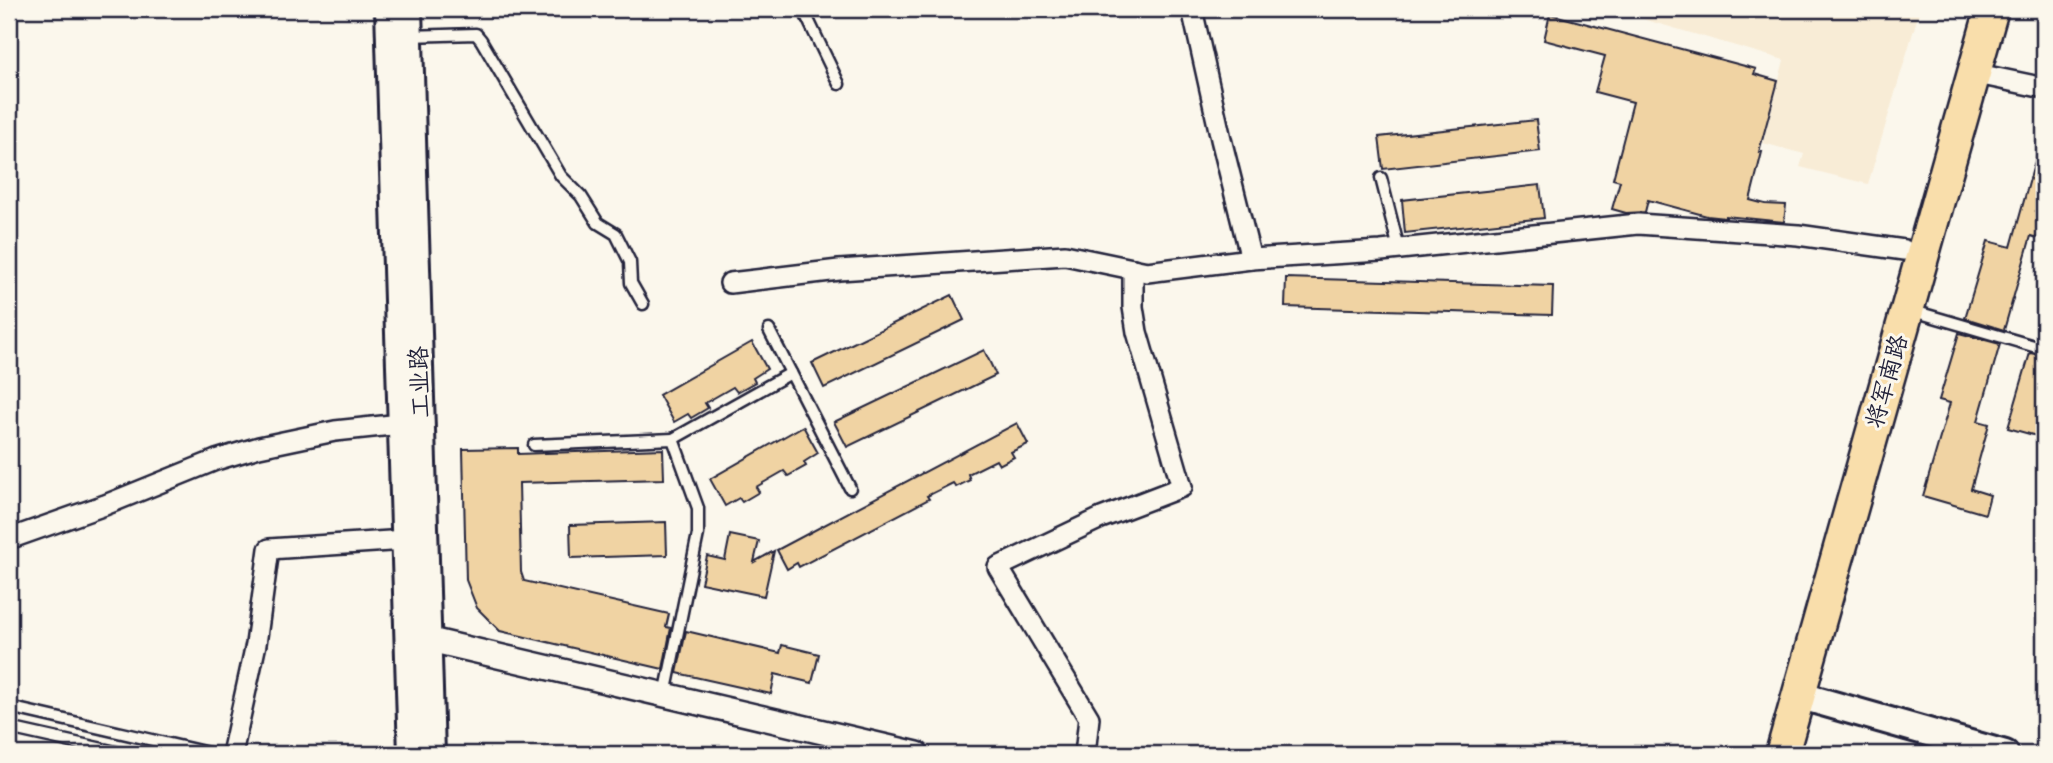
<svg xmlns="http://www.w3.org/2000/svg" width="2053" height="763" font-family="Itim,'LXGW WenKai TC',sans-serif">
<rect width="100%" height="100%" fill="#fbf7ec"/>
<filter id="ink" filterUnits="userSpaceOnUse"><feTurbulence type="fractalNoise" baseFrequency=".0143" numOctaves="2"/><feDisplacementMap in="SourceGraphic" scale="14" xChannelSelector="R" yChannelSelector="G"/><feConvolveMatrix kernelMatrix="1 2 1 2 8 2 1 2 1" color-interpolation-filters="sRGB"/></filter>
<g filter="url(#ink)">
<polygon fill="#f8ecd6" points="1608,9 1920,9 1868,184 1800,167 1804,154 1763,143 1784,60"/>
<g fill="#f0d3a3" stroke="#22223b" stroke-width="2">
<polygon points="1550,14 1756,69 1754,74 1778,81 1759,152 1762,152 1750,200 1765,204 1786,205 1784,222 1726,216 1726,218 1707,216 1648,200 1645,212 1626,213 1612,209 1620,181 1613,179 1633,102 1595,92 1605,56 1544,40"/>
<polygon points="1536,120 1540,151 1383,169 1379,137"/>
<polygon points="2040,143 2044,143 2044,240 2031,236 2004,330 1965,318 1988,241 2011,247"/>
<polygon points="1540,185 1544,218 1405,233 1402,200"/>
<polygon points="1286,278 1553,286 1552,315 1285,307"/>
<polygon points="952,295 964,320 824,388 812,363"/>
<polygon points="1959,333 2000,344 1978,421 1989,424 1971,489 1990,495 1985,514 1923,496 1950,403 1939,400"/>
<polygon points="752,342 767,369 753,378 755,382 737,392 733,387 705,403 708,408 691,418 688,414 674,422 659,395"/>
<polygon points="984,350 996,375 847,447 834,422"/>
<polygon points="2030,353 2044,356 2044,438 2008,428"/>
<polygon points="1017,423 1028,444 1011,452 1014,457 999,465 996,460 968,474 970,480 956,487 953,483 927,496 929,499 799,567 797,563 787,569 777,550"/>
<polygon points="803,426 818,453 804,462 806,466 788,476 784,471 756,487 759,492 742,502 739,498 725,506 710,479"/>
<polygon points="518,448 518,454 663,449 664,479 519,483 521,572 524,581 669,614 666,627 671,628 663,669 500,631 477,608 466,580 463,449"/>
<polygon points="666,522 667,555 571,558 570,525"/>
<polygon points="730,535 759,541 754,562 774,551 764,596 701,583 707,556 725,560"/>
<polygon points="686,631 780,653 782,645 819,654 812,683 775,674 771,694 677,673"/>
</g>
<g fill="none" stroke-linecap="round" stroke-linejoin="round">
<g stroke="#22223b" stroke-width="15">
<g id="service">
<polyline points="803,9 839,84"/>
<polyline points="409,36 476,34 481,40 561,176 581,196 598,223 616,234 630,262 631,283 643,304"/>
<polyline points="1381,178 1399,249"/>
<polyline points="1910,310 2044,349"/>
<polyline points="769,330 850,488"/>
<polyline points="673,439 791,373"/>
<polyline points="534,445 673,439 698,508 698,534 665,695"/>
<polyline points="9,707 213,754"/>
<polyline points="9,728 125,754"/>
</g>
</g>
<g stroke="#22223b" stroke-width="24">
<g id="minor">
<polyline points="1192,9 1221,139 1251,259"/>
<polyline points="1973,73 2044,88"/>
<polyline points="730,283 839,270 1065,255 1147,272 1251,259 1381,251 1638,224 1798,235 1904,250"/>
<polyline points="9,539 105,505 216,460 259,447 335,431 401,424"/>
<polyline points="232,754 256,644 269,549 405,540"/>
<polyline points="1085,754 1089,718 998,567 1101,518 1182,487 1137,332 1133,307 1133,269"/>
</g>
</g>
<g stroke="#22223b" stroke-width="28">
<polyline id="tertiary" points="413,636 917,754"/>
</g>
<g stroke="#22223b" stroke-width="32">
<g id="secondary">
<polyline points="389,9 412,754"/>
<polyline points="408,9 431,754"/>
<polyline points="1798,695 2005,754"/>
</g>
</g>
<g stroke="#22223b" stroke-width="37">
<polyline id="trunk" points="1782,754 1992,9"/>
</g>
<use href="#service" stroke="#fbf7ec" stroke-width="10"/>
<use href="#minor" stroke="#fbf7ec" stroke-width="19"/>
<use href="#tertiary" stroke="#fbf7ec" stroke-width="23"/>
<use href="#secondary" stroke="#fbf7ec" stroke-width="26"/>
<use href="#trunk" stroke="#f9deab" stroke-width="32"/>
</g>
</g>
<g text-anchor="middle" dominant-baseline="central" stroke-width="6" stroke-linejoin="round" paint-order="stroke">
<g font-size="24" fill="#22223b" stroke="#fbf7ec">
<text transform="translate(1886 381) rotate(-74)">将军南路</text>
<text transform="translate(419 382) rotate(-92)">工业路</text>
</g>
</g>
<rect width="2053" height="763" fill="none" stroke="#fbf7ec" stroke-width="35"/>
<rect x="18" y="18" width="2018" height="728" fill="none" stroke="#22223b" stroke-width="2.5" filter="url(#ink)"/>
</svg>
